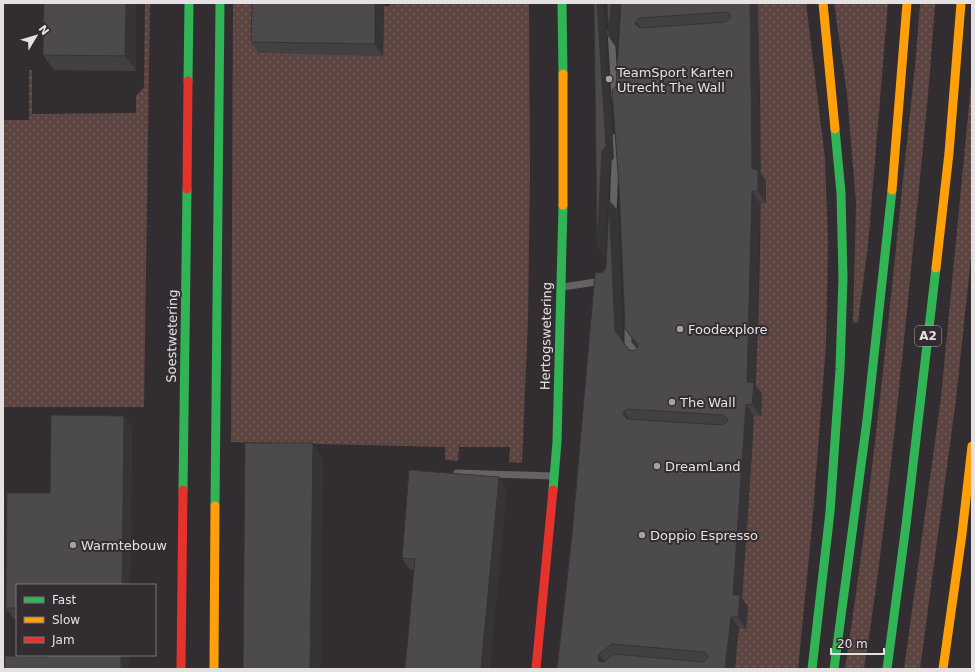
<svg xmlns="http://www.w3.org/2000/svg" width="975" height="672" font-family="'DejaVu Sans',sans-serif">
<defs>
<pattern id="grass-dots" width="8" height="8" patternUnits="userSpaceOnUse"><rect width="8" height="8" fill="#5c4440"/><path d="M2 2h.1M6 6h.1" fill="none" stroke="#735f5b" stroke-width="1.8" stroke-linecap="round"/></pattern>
</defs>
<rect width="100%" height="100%" fill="#322d30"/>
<g fill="url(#grass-dots)">
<polygon points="145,3 150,3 144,407 3,407 3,120 29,120 29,70 32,70 32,114 136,113 136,96 144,87"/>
<polygon points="233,3 260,3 383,56 384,6 390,6 390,3 529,3 530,174 528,320 522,463 509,462 510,447 459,447 458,461 445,460 445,447 231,442"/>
<path d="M757,3h49l19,155 3,83 -2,104 -14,181 -14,143h-63c21,-221 32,-444 22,-666z"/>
<polygon points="834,3 888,3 868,245 858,322 853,323 856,204 847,94"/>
<path d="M920,3h15c-6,96 -17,192 -26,288 -13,126 -25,253 -45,378h-19c31,-203 49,-409 71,-613z"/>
<polygon points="972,74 972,248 956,399 920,669 904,669 941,397"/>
</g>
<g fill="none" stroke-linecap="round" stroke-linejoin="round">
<g stroke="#646263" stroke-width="7">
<polyline points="611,31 615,97"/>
<polyline points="613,214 616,137"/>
<polyline points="563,287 602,281"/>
<polyline points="628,325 628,343 640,358"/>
<polyline points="457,473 553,476"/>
</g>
<g stroke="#30b455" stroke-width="9">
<polyline points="562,3 563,74"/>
<polyline points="188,81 189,3"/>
<polyline points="183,490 187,189"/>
<polyline points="553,490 557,442 563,205"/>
<polyline points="215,506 220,3"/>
<polyline points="812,669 830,512 840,369 843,278 841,193 835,129"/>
<polyline points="834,669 867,420 892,190"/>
<polyline points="887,669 906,525 936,268"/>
</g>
<g stroke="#ff9f0a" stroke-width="9">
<polyline points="823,3 835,129"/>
<polyline points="892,190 907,3"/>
<polyline points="563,205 563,74"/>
<polyline points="936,268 949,153 961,3"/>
<polyline points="214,669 215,506"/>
<polyline points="943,669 962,534 972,446"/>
</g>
<g stroke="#e5322d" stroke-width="9">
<polyline points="187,189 188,81"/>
<polyline points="181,669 183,490"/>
<polyline points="536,669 553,490"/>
</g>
</g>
<g fill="#424042">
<polygon points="136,3 136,71 54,70 43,55"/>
<polygon points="252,3 384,3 383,56 259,53 251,42"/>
<polygon points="621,3 758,3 760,172 766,181 766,203 760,203 755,385 762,394 761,416 754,416 742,598 748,607 746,629 739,628 734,669 557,669 603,272 606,268 609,200 618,211 623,342 629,350 634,351 638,348 637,346 625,329 616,86"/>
<polygon points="132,427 130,585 17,585 17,619 14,619 6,608 50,493"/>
<polygon points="507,489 414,570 410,570 402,558"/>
</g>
<g fill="#363436">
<polygon points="126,3 136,3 136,71 125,56"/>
<polygon points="375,3 384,3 383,56 375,44"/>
<polygon points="597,3 604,3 614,158 610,163 605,258 597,246"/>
<polygon points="611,3 620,3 617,49 609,37"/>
<polygon points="750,3 758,3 760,172 766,181 766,203 758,191 752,169"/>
<polygon points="3,12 4,14 4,55 3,53"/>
<polygon points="636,21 644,32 635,24"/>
<polygon points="752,191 760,203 755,385 762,394 761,416 752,405 747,382"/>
<polygon points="609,200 618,211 623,343 615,331"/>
<polygon points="746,404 754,416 742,598 748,607 746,629 738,617 733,595"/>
<polygon points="624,411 632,423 631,426 623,414"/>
<polygon points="124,416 132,427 130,585 122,585"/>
<polygon points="313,443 323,459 321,669 310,669"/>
<polygon points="499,477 507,489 490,669 481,669"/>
<polygon points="731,617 739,628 734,669 725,669"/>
<polygon points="599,654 608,665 599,661 598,658"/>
<rect x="121" y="655" width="8" height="14"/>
</g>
<g fill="#4d4a4d" stroke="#363436" fill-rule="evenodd">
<polygon points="44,3 126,3 125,56 43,55"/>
<polygon points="252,3 375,3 375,44 251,42"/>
<polygon points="594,3 597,3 606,146 602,151 597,246"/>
<polygon points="607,3 611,3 609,37"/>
<path d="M621,3h129l2,166 6,1v21h-6l-5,191 7,1 -2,22 -6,-1 -13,191h7l-2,22h-7l-6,52h-168l15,-134 23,-262 8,-1 3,-4 3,-68 6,131 14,19 5,1 4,-3 -1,-5 -12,-14 -6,-142 -7,-97 4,-4zM726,12l4,2 1,3 -5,5 -86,6 -5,-4 1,-3 3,-3zM628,409l95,6 4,3 1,3 -6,4 -95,-6 -4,-5 1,-3zM612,644l92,8 3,3 1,3 -5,4 -89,-8 -10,8 -5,-1 -1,-3 1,-4z"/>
<polygon points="51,415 124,416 122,585 17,585 17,608 6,608 7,493 50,493"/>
<polygon points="245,443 313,443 310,669 243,669"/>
<polygon points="409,470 499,477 481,669 405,669 415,559 402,558"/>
<polygon points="47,655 121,655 121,669 5,669 5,656 47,657"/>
</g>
<g fill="#a6a2a4" stroke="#332c30" stroke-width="1.5">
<circle cx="609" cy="79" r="4"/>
<circle cx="680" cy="329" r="4"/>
<circle cx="672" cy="402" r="4"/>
<circle cx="657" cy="466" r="4"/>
<circle cx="642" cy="535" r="4"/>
<circle cx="73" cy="545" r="4"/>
</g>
<g text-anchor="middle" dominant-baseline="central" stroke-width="4" stroke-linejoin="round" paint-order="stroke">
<rect fill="#332c30" stroke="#b0abad" stroke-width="1" x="915" y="326" width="26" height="20" rx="3"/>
<g font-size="12" font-weight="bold" fill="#e5e1e3">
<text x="928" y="336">A2</text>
</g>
<g font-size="13" fill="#e5e1e3" stroke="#332c30" text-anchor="start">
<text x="617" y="72">TeamSport Karten<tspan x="617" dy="15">Utrecht The Wall</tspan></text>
<text x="688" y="329">Foodexplore</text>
<text x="680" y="402">The Wall</text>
<text x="665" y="466">DreamLand</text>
<text x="650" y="535">Doppio Espresso</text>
<text x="81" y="545">Warmtebouw</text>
</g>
<g font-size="13" fill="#e5e1e3" stroke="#332c30">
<text transform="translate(172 336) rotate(-89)">Soestwetering</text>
<text transform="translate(546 336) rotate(-89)">Hertogswetering</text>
</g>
</g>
<rect width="975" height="672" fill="none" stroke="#e5e1e3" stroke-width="8"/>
<rect x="16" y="584" width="140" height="72" fill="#332c30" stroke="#7a7478"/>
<rect x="24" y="597" width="20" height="6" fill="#30b455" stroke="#7a7478"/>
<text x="52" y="604" font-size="12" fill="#e5e1e3">Fast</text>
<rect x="24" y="617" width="20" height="6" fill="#ff9f0a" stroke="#7a7478"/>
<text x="52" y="624" font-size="12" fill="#e5e1e3">Slow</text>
<rect x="24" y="637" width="20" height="6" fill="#e5322d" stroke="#7a7478"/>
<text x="52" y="644" font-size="12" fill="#e5e1e3">Jam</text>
<g transform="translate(36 36) rotate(52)" stroke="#332c30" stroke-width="3" paint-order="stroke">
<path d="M0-3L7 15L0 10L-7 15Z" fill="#e5e1e3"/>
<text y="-6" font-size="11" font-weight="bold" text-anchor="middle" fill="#e5e1e3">N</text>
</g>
<path d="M831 648v6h53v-6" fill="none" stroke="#e5e1e3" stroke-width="2"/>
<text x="837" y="648" font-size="12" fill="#e5e1e3" stroke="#332c30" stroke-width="3" paint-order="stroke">20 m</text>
</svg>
